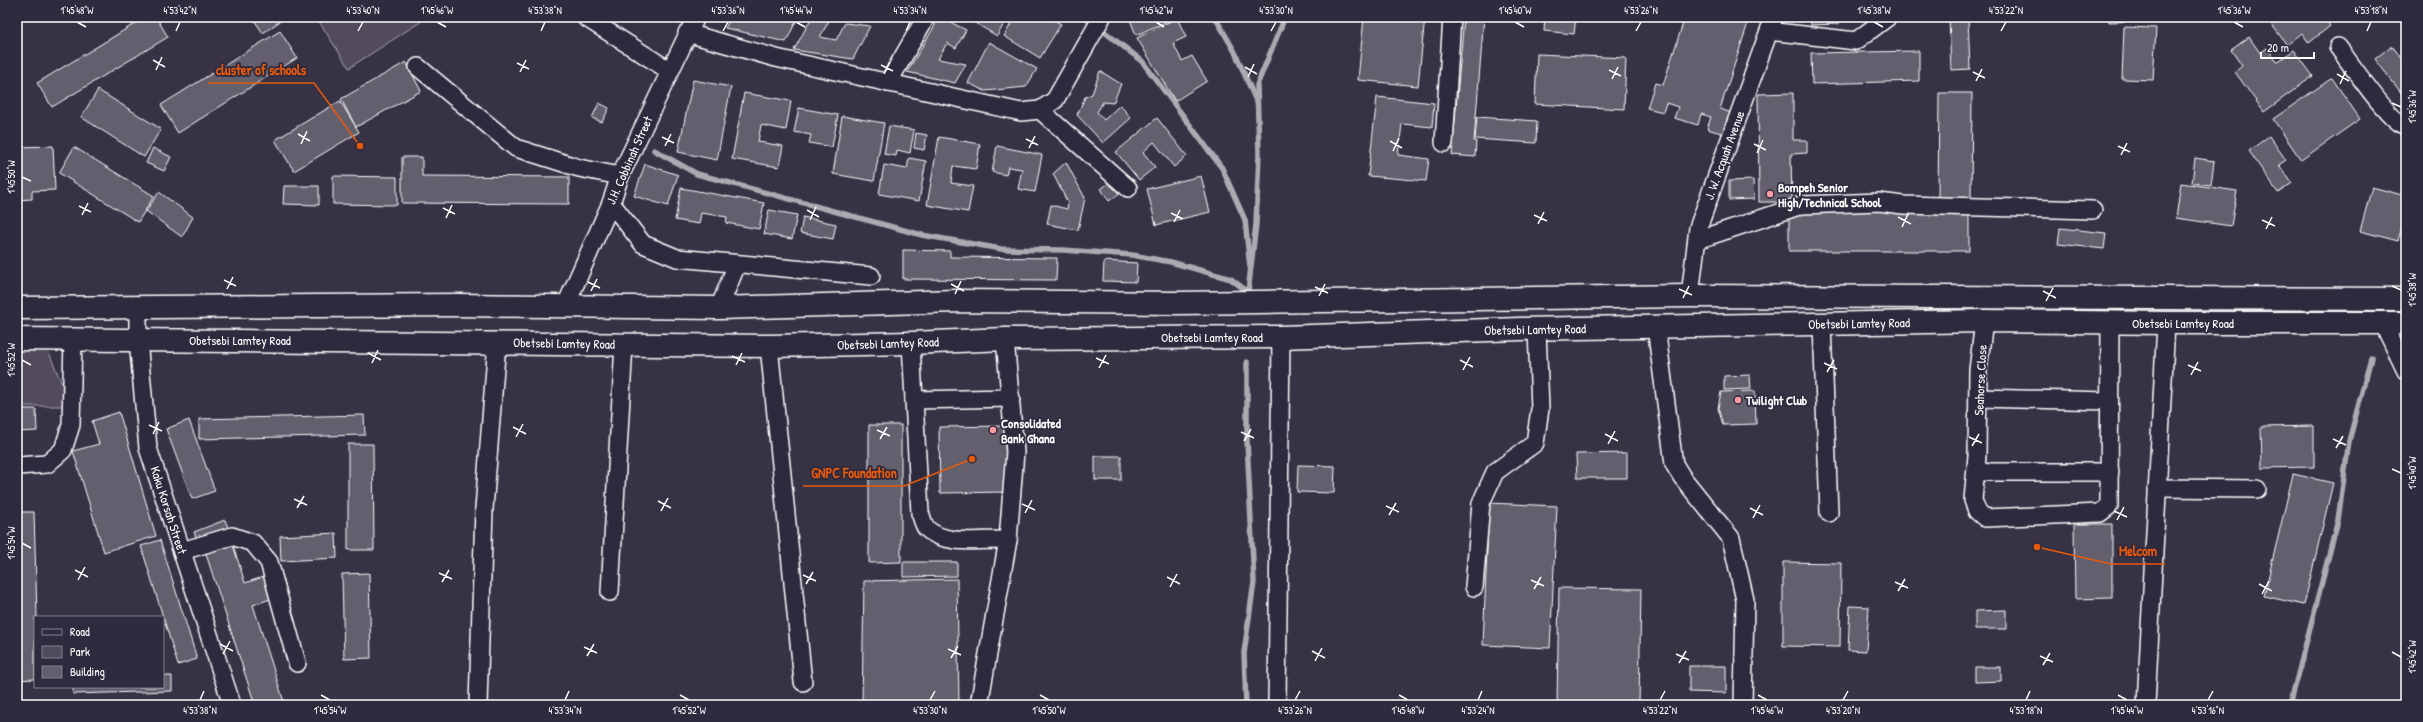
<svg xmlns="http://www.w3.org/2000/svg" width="2423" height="722" font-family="'Patrick Hand',sans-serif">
<rect width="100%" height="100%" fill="#373345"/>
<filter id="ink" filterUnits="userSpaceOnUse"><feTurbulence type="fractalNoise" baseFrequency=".025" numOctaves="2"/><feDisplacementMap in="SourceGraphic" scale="8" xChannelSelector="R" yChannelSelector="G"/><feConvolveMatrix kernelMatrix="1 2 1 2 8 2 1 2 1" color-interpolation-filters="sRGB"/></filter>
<g filter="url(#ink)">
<g fill="#514c5c" stroke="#a8a6ae">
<polygon points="316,17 428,17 349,68"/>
<polygon points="17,346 46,346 67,396 66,406 17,406"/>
</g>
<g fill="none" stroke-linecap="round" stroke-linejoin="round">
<g stroke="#adabb2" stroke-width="5.5">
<polyline points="1085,17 1090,21"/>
<polyline points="1215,17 1235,52 1256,101"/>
<polyline points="1106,33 1142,61 1222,168 1245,220 1250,267"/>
<polyline points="654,150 697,174 922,235 1001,249 1063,250 1132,255 1171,262 1231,279 1248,292"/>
<polyline points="1248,292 1256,224 1259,154 1257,85 1285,17"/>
<polyline points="1246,705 1244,653 1254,582 1247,441 1247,362"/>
<polyline points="2290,705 2338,520 2349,441 2371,358"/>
</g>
</g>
<g fill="#635f6d" stroke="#fff">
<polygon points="146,17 156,17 168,37 52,107 37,83"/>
<polygon points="252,17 286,17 263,33"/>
<polygon points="731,17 798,17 786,42 725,28"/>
<polygon points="812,17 831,17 820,37 836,40 845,23 870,26 853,59 794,50"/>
<polygon points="940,17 966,30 956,48 947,43 938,59 966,64 955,83 907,72"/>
<polygon points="965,17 1008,17 997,36"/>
<polygon points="1015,17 1049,17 1061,24 1040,58 1004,36"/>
<polygon points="1129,17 1177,17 1136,35"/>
<polygon points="1364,17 1425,17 1418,86 1358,80"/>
<polygon points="1464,17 1484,17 1474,141 1476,141 1475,157 1452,155"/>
<polygon points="1545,17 1576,17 1574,34 1544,31"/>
<polygon points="1685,17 1750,17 1720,109 1732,113 1725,134 1707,129 1711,117 1701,114 1698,125 1674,118 1678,107 1666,103 1663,112 1647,108 1655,83 1663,85"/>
<polygon points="1810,17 1839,17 1839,24 1811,25"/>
<polygon points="1949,17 1968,17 1970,69 1951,70"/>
<polygon points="2108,17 2138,17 2138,21 2109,22"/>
<polygon points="2266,17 2324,17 2330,26 2309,43 2302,33 2287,45"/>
<polygon points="2403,17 2406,17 2406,30 2399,20"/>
<polygon points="1177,18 1186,37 1173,43 1182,61 1192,56 1207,81 1175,101 1137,38"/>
<polygon points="2124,27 2156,28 2153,80 2122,79"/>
<polygon points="280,31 297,58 178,133 161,105"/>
<polygon points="2249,37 2260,53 2267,48 2277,62 2294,50 2313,76 2264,112 2235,72 2242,66 2231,50"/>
<polygon points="989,42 1037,69 1026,87 985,91 968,83"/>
<polygon points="2391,46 2406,65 2406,99 2375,59"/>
<polygon points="1919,51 1919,81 1812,84 1811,53"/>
<polygon points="1537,54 1626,58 1624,109 1535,104"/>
<polygon points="406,62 421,91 356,127 341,99"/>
<polygon points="1100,71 1121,84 1113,103 1103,102 1097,112 1104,120 1120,105 1131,118 1103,143 1077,115 1085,97 1092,94"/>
<polygon points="2332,78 2360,119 2301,160 2273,119"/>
<polygon points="693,80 731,87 717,160 678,152"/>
<polygon points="98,90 161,129 144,157 81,117"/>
<polygon points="744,93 791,101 786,130 761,125 758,142 783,146 779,167 732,159"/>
<polygon points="1793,93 1793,140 1807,140 1807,153 1791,154 1792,202 1759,202 1758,94"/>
<polygon points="1939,93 1972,93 1971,201 1938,201"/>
<polygon points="1377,97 1434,103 1432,127 1402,124 1398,155 1429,159 1426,181 1368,176"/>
<polygon points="340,101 359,132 294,171 275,140"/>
<polygon points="599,103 609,108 602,122 592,118"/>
<polygon points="799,108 838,115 832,147 809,143 811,135 794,132"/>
<polygon points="842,116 884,123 874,181 833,174"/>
<polygon points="1477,117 1537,121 1536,143 1475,139"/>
<polygon points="1157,118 1187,156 1174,167 1154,142 1143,152 1155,167 1139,180 1116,152"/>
<polygon points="889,126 914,130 910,153 897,150 896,156 884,154"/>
<polygon points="916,133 927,135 924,150 914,148"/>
<polygon points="2269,136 2286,160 2279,165 2292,183 2278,193 2249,151"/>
<polygon points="939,137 980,144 976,169 953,166 951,183 973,186 968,212 927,205"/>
<polygon points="53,146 55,190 32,191 32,199 17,200 17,147"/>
<polygon points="997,146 1042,155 1035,192 1018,189 1022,169 1008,167 1006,175 992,172"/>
<polygon points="74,147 154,196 138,222 59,173"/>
<polygon points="153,148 171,157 164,171 146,163"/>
<polygon points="402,157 422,157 422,176 569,177 569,204 402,203"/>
<polygon points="909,158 926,161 919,201 879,194 884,165 907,169"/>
<polygon points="2195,158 2214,161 2211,185 2192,183"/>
<polygon points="1066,162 1085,198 1078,230 1047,224 1051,205 1067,209 1068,203 1053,174"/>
<polygon points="645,164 678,175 668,206 634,196"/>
<polygon points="333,176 397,177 397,205 333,204"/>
<polygon points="1201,176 1210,212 1156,225 1147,189"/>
<polygon points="1753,180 1754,199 1729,200 1729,181"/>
<polygon points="1110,182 1119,194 1109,201 1101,189"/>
<polygon points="2181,183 2237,191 2231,226 2176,218"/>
<polygon points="284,186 319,186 319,205 283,204"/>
<polygon points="2372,187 2406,196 2406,211 2398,241 2360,231"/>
<polygon points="681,188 764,203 759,229 726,223 727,217 701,213 699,224 675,220"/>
<polygon points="159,192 193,217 182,237 146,211"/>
<polygon points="769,210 797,215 792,239 764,234"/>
<rect x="1789" y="211" width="180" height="40"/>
<polygon points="803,217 836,224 833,239 800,233"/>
<polygon points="2060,228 2106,233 2104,249 2058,244"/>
<polygon points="903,250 950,251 950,257 1057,258 1056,280 903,279"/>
<polygon points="1104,261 1137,263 1136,282 1103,281"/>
<polygon points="1750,375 1751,389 1724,390 1724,376"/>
<polygon points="1755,391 1756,424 1723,425 1718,408 1721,392"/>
<polygon points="17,409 36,409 37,431 17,432"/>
<polygon points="119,412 156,536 104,552 73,451 99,444 92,421"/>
<polygon points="364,415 365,435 199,439 199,419"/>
<polygon points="189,420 215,491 192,499 166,429"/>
<polygon points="869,425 901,425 901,562 869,563"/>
<polygon points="1005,426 1006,492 940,493 939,427"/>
<polygon points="2314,426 2314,467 2262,468 2261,427"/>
<polygon points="348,444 373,444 374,550 348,550"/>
<polygon points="1627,453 1627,478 1577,478 1576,454"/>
<rect x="1095" y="456" width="26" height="24"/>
<polygon points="1298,465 1335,466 1334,493 1297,492"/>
<polygon points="2293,474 2333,483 2304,605 2264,596"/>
<polygon points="1489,503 1557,506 1550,648 1483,645"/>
<polygon points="17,512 34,512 37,617 35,617 35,679 17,680"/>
<polygon points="225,520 230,533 199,545 194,532"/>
<polygon points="2074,524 2112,524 2112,598 2075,599"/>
<polygon points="336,533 337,558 281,561 280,536"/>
<polygon points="231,539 245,583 269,575 276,597 253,605 285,705 255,705 204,548"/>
<polygon points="160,540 197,659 178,665 141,546"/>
<polygon points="903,562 957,562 957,576 903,577"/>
<polygon points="1783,562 1841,563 1840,647 1783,646"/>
<polygon points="369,573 371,658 344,659 342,574"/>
<polygon points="957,579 959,705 862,705 864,581"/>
<polygon points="1559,588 1641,589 1639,705 1557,705"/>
<polygon points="1850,606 1869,607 1866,651 1848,650"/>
<polygon points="2006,610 2006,629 1975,629 1975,611"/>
<polygon points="1689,666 1726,666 1726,693 1689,692"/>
<polygon points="1975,667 2001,667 2001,681 1975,682"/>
<polygon points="163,676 172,676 172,691 73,694 73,687 163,687"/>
<rect x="991" y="703" width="33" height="2"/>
</g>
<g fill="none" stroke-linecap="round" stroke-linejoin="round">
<g stroke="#fff" stroke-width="20">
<g id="minor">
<polyline points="585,17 670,71"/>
<polyline points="1769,31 1856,41 1888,17"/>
<polyline points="687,33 776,58 1021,112 1040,110 1055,100 1102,17"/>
<path d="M2338,47c11,14 53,77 68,79"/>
<polyline points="418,67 516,148 579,168 620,176"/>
<polyline points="888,83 926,17"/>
<polyline points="1040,110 1128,188"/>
<polyline points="1444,143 1452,17"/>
<polyline points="611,203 643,244 677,258 871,276"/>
<polyline points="1697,240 1802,205 1879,202 1903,205 2093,210"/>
<polyline points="1690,296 1698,228 1774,17"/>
<polyline points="566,305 611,203 620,176 696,17"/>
<polyline points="138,308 138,340 148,448 232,705"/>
<polyline points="719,308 737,264"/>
<polyline points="1984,321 1978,370 1977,456 1973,500 1977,511 1985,518 2100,513 2109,506 2110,323"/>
<polyline points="2383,323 2406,371"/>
<polyline points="1822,324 1829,513"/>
<polyline points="1656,327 1674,464 1682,477 1731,538 1745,600 1743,705"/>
<path d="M911,343l9,170c2,4 3,11 6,15 19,19 58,11 82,12"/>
<polyline points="769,346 803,682"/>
<polyline points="1978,398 2109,401"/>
<polyline points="914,400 1011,398"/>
<polyline points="17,466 47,464 63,450 71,425 73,338"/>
<polyline points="1977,472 2110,472"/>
<polyline points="2157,488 2257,489"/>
<polyline points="182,551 232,536 253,543 269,562 297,663"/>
<polyline points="1474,587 1481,503 1495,472 1535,443 1540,409 1537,329"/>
<polyline points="610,592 624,344"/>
<polyline points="478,705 484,509 497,342"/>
<polyline points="979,705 1008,540 1015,452 1005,339"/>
<polyline points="1277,705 1281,337"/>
<polyline points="2146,705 2166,323"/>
</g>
</g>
<g stroke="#fff" stroke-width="25">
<g id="major">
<polyline points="17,308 457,305 719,308 957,301 1178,303 1690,296 2406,299"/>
<polyline points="17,339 769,346 911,343 1005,339 1281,337 1520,329 1984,321 2166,323 2406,323"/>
</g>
</g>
<use href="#minor" stroke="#2f2a3d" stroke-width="17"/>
<use href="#major" stroke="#2f2a3d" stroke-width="22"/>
</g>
</g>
<path fill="none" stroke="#fff" stroke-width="1.5" d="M77,22l9,5M437,22l9,5M796,22l9,5M1156,22l8,5M1515,22l9,5M1874,22l9,5M2234,22l9,5M176,31l4,-9M358,31l5,-9M541,31l4,-9M723,31l5,-9M906,31l4,-9M1271,31l5,-9M1636,31l5,-9M2001,31l5,-9M2367,31l4,-9M153,60l12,7M517,63l12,6M881,65l12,6M1245,67l12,7M156,70l6,-13M1609,70l12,6M520,72l6,-12M1973,72l12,6M884,74l6,-12M2337,74l12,7M1248,77l6,-13M1612,79l6,-12M1976,81l6,-12M2340,84l6,-13M2392,103l9,4M298,134l12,7M662,137l12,6M1026,139l12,6M1390,141l12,7M301,144l6,-13M1754,144l12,6M665,146l6,-12M2118,146l12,6M1029,148l6,-12M1393,151l6,-13M1757,153l6,-13M2121,155l6,-12M22,177l9,4M79,206l12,6M443,208l12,6M807,210l12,7M1171,213l12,6M82,215l6,-12M1534,215l13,6M1898,217l13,7M446,218l6,-13M810,220l6,-13M2262,220l13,6M1174,222l6,-12M1538,224l6,-12M1902,227l6,-13M2266,229l6,-12M224,280l12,6M588,282l12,6M951,284l13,7M2392,286l9,4M1315,287l13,6M227,289l6,-12M1679,289l13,6M591,291l6,-12M2043,291l13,7M955,294l6,-13M1319,296l6,-12M1683,298l6,-12M2046,301l7,-13M368,353l13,7M732,356l13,6M1096,358l13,6M22,360l9,5M1460,360l13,7M372,363l6,-13M1824,363l13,6M736,365l6,-12M2188,365l13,6M1099,368l7,-13M1463,370l7,-13M1827,372l7,-12M2191,375l7,-13M149,425l13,6M513,427l13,7M877,430l13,6M1241,432l13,6M153,434l6,-12M1605,434l13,7M516,437l7,-13M1969,437l13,6M880,439l7,-12M2333,439l13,6M1244,441l7,-12M1608,444l7,-13M1972,446l7,-12M2336,448l7,-12M2392,469l9,4M294,499l13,6M658,501l13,7M1022,504l13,6M1386,506l13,6M297,508l7,-12M1750,508l13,7M661,511l7,-13M2114,511l13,6M1025,513l7,-13M1389,515l7,-12M1753,518l7,-13M2117,520l7,-13M22,543l9,5M75,570l13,7M439,573l13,6M803,575l13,6M1167,577l13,7M78,580l7,-13M1531,580l13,6M442,582l7,-12M1895,582l13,6M806,584l7,-12M2259,584l13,7M1170,587l7,-13M1534,589l7,-12M1898,591l7,-12M2262,594l7,-13M220,644l13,7M584,647l13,6M948,649l13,6M1312,651l13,7M2392,652l9,5M223,654l7,-13M1676,654l13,6M587,656l7,-12M2040,656l13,6M951,658l7,-12M1315,661l7,-13M1679,663l7,-12M2043,665l7,-12M321,695l9,5M680,695l9,5M1040,695l9,5M1399,695l9,5M1758,695l9,5M2118,695l9,5M200,700l4,-9M565,700l4,-9M930,700l5,-9M1295,700l5,-9M1478,700l4,-9M1660,700l5,-9M1843,700l5,-9M2026,700l4,-9M2208,700l5,-9"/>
<g fill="#ff9aa2" stroke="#2f2a3d" stroke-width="1.5">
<circle cx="1770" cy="194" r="4"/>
<circle cx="1738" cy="400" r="4"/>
<circle cx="993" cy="430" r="4"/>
</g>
<g text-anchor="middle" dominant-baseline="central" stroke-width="3.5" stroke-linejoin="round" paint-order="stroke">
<g font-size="13" fill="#fff" stroke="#2f2a3d">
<text transform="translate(1724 155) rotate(-70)">J. W. Acquah Avenue</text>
<text transform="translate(629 160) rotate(-66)">J.H. Cobbinah Street</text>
<text transform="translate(1859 323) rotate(-1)">Obetsebi Lamtey Road</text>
<text x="2183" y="323">Obetsebi Lamtey Road</text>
<text transform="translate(1535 329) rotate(-1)">Obetsebi Lamtey Road</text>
<text x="1212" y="337">Obetsebi Lamtey Road</text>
<text x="240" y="340">Obetsebi Lamtey Road</text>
<text transform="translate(564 343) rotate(1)">Obetsebi Lamtey Road</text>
<text transform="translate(888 343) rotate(-2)">Obetsebi Lamtey Road</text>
<text transform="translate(1980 380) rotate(-87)">Seahorse Close</text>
<text transform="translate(169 510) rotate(72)">Kaku Korsah Street</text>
</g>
<g font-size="13" font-weight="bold" fill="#fff" stroke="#2f2a3d" text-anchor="start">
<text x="1778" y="187">Bompeh Senior<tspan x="1778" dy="15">High/Technical School</tspan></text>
<text x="1746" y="400">Twilight Club</text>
<text x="1001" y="423">Consolidated<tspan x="1001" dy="15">Bank Ghana</tspan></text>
</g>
</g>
<path fill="none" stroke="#e8590c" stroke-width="1.5" d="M360 146L314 83H208M972 459L904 486H803M2037 547L2111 564H2165"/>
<g fill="#e8590c" stroke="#2f2a3d" stroke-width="1.5">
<circle cx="360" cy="146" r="4"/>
<circle cx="972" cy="459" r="4"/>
<circle cx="2037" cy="547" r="4"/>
</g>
<g font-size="14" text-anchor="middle" font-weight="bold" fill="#e8590c" stroke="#2f2a3d" stroke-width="3.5" stroke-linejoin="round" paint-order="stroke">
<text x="261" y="75">cluster of schools</text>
<text x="854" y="478">GNPC Foundation</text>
<text x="2138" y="556">Melcom</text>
</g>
<rect width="2423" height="722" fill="none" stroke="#2f2a3d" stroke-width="44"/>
<rect x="34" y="616" width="130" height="72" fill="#2f2a3d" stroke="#827f8b"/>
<rect x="42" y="629" width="20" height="6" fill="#2f2a3d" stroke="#827f8b"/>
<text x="70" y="636" font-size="12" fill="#ffffff">Road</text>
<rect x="42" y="646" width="20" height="12" fill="#514c5c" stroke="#827f8b"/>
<text x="70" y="656" font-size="12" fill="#ffffff">Park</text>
<rect x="42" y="666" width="20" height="12" fill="#635f6d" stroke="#827f8b"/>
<text x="70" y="676" font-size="12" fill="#ffffff">Building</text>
<path d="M2261 52v6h53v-6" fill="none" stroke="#ffffff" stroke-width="2"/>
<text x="2267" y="52" font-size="12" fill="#ffffff" stroke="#2f2a3d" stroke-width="3" paint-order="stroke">20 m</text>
<rect x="22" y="22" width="2379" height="678" fill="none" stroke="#fff" stroke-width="1.5"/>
<g font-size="10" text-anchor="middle" fill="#fff">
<text x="77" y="14">1°45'48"W</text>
<text x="180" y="14">4°53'42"N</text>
<text x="363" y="14">4°53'40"N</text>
<text x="437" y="14">1°45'46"W</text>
<text x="545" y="14">4°53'38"N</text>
<text x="728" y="14">4°53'36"N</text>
<text x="796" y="14">1°45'44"W</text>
<text x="910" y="14">4°53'34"N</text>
<text x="1156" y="14">1°45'42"W</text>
<text x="1276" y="14">4°53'30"N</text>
<text x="1515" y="14">1°45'40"W</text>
<text x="1641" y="14">4°53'26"N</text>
<text x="1874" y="14">1°45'38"W</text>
<text x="2006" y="14">4°53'22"N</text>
<text x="2234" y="14">1°45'36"W</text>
<text x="2371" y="14">4°53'18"N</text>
<text transform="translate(2412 107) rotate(-90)" y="4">1°45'36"W</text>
<text transform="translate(11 177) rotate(-90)" y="4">1°45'50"W</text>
<text transform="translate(2412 290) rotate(-90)" y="4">1°45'38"W</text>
<text transform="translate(11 360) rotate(-90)" y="4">1°45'52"W</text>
<text transform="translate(2412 473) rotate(-90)" y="4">1°45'40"W</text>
<text transform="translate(11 543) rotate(-90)" y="4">1°45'54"W</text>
<text transform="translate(2412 657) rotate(-90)" y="4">1°45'42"W</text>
<text x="200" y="714">4°53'38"N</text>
<text x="330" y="714">1°45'54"W</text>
<text x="565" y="714">4°53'34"N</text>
<text x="689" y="714">1°45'52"W</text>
<text x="930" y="714">4°53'30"N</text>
<text x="1049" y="714">1°45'50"W</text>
<text x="1295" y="714">4°53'26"N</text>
<text x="1408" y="714">1°45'48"W</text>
<text x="1478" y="714">4°53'24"N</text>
<text x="1660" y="714">4°53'22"N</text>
<text x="1767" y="714">1°45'46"W</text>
<text x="1843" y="714">4°53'20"N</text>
<text x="2026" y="714">4°53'18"N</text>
<text x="2127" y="714">1°45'44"W</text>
<text x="2208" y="714">4°53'16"N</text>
</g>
</svg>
